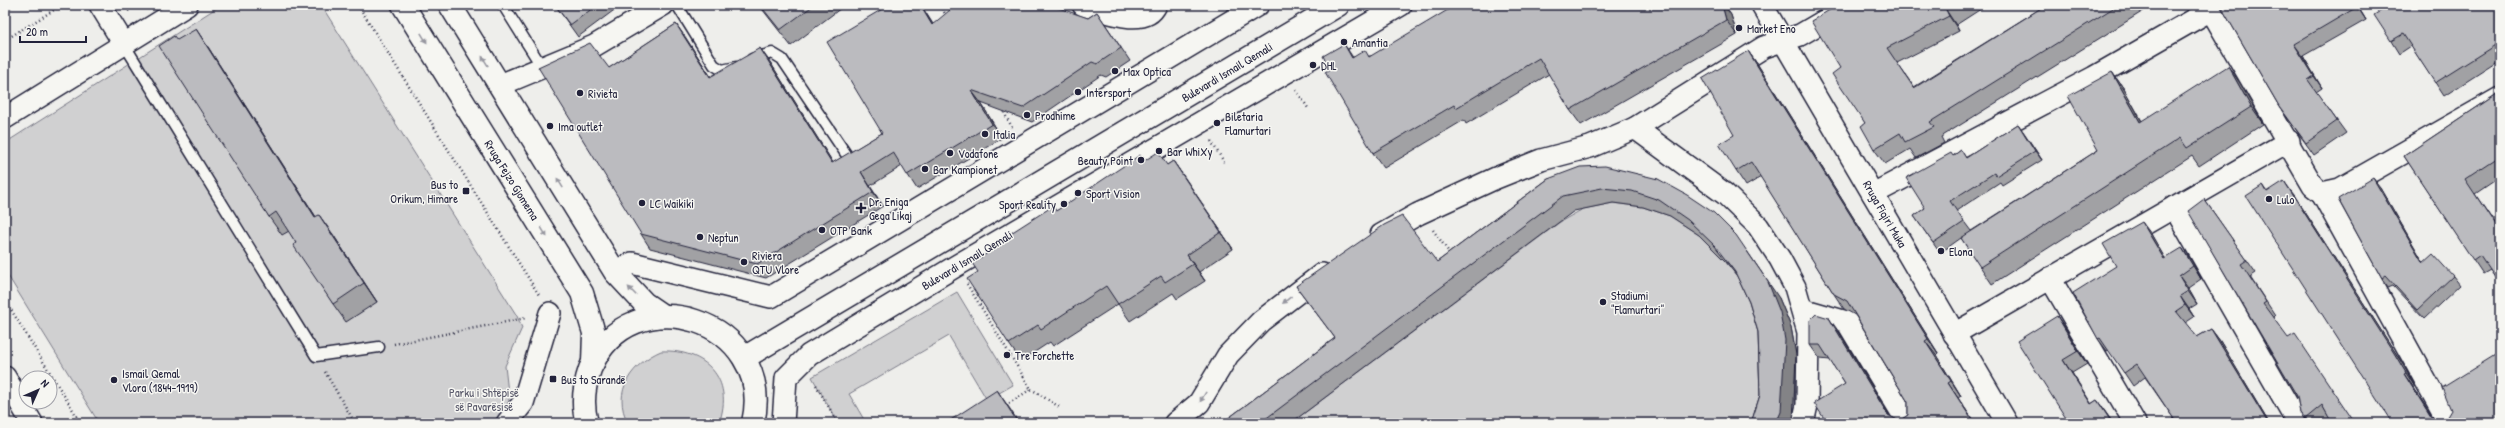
<svg xmlns="http://www.w3.org/2000/svg" width="2505" height="428" font-family="'Patrick Hand',sans-serif">
<rect width="100%" height="100%" fill="#eeeeeb"/>
<filter id="ink" filterUnits="userSpaceOnUse"><feTurbulence type="fractalNoise" baseFrequency=".025" numOctaves="2"/><feDisplacementMap in="SourceGraphic" scale="8" xChannelSelector="R" yChannelSelector="G"/><feConvolveMatrix kernelMatrix="1 2 1 2 8 2 1 2 1" color-interpolation-filters="sRGB"/></filter>
<g filter="url(#ink)">
<g fill="#d0d0d1" stroke="#797986">
<polygon points="221,5 321,5 517,316 522,328 505,366 511,419 514,423 99,423 5,271 5,143"/>
<polygon points="1613,203 1643,207 1670,216 1699,235 1726,262 1746,288 1760,317 1767,423 1291,423 1560,222 1583,209"/>
<polygon points="957,292 1013,385 987,400 949,336 849,394 866,423 838,423 812,377"/>
<path d="M661,351c44,-2 74,28 58,72h-91c-17,-32 5,-60 33,-72z"/>
</g>
<g fill="none" stroke-linecap="round" stroke-linejoin="round">
<g stroke="#22223b" stroke-width="13">
<g id="lane">
<polyline points="503,5 542,67"/>
<polyline points="677,5 714,65 722,70 736,67"/>
<polyline points="124,44 316,356 379,347"/>
<polyline points="752,59 772,53 782,59 848,157"/>
</g>
</g>
<g stroke="#22223b" stroke-width="24">
<g id="street">
<polyline points="100,5 124,44"/>
<path d="M1083,5c19,5 62,24 73,0"/>
<polyline points="1762,5 2007,423"/>
<polyline points="2208,5 2313,186 2322,193 2340,189 2500,98"/>
<polyline points="500,85 594,46 663,5"/>
<polyline points="5,118 187,5"/>
<polyline points="1635,128 1764,47 1800,35 1851,5"/>
<polyline points="2322,193 2449,423"/>
<polyline points="1873,194 2094,77 2211,10"/>
<polyline points="2174,207 2298,423"/>
<polyline points="1381,235 1418,214 1496,178 1541,160 1590,147 1635,128 1725,194 1758,226 1780,259 1795,287 1808,332 1807,405 1803,423"/>
<polyline points="615,272 632,263 771,297 1258,5"/>
<polyline points="2050,278 2135,423"/>
<polyline points="1802,309 1847,322 1908,423"/>
<polyline points="1954,334 2289,141"/>
<polyline points="5,377 32,423"/>
<polyline points="507,423 523,403 550,313"/>
<polyline points="783,423 786,378 809,355 956,266 1401,5"/>
<polyline points="1175,423 1199,403 1228,355 1261,321 1322,274"/>
</g>
</g>
<g stroke="#22223b" stroke-width="25">
<polyline id="secondary" points="744,358 1338,5"/>
</g>
<g stroke="#22223b" stroke-width="25">
<g id="primary">
<polyline points="403,5 582,293 594,333 593,363"/>
<polyline points="450,5 615,272 644,303 663,316"/>
<path d="M587,423c-5,-17 -3,-37 3,-54 40,-97 187,-49 163,54"/>
</g>
</g>
<g stroke="#22223b" stroke-width="2.5" stroke-dasharray="1 3" stroke-linecap="butt">
<polyline points="358,5 539,295"/>
<polyline points="940,5 947,17"/>
<polyline points="128,11 138,5"/>
<polyline points="5,40 62,5"/>
<polyline points="1296,90 1308,108"/>
<polyline points="1002,109 1012,127"/>
<polyline points="1211,141 1224,162"/>
<polyline points="1433,230 1451,255"/>
<polyline points="967,284 1031,389 1005,406"/>
<polyline points="5,300 81,423"/>
<polyline points="394,344 526,318"/>
<polyline points="325,372 355,423"/>
<polyline points="816,385 838,423"/>
<polyline points="1031,389 1061,408"/>
</g>
<use href="#lane" stroke="#f6f6f2" stroke-width="10"/>
<use href="#street" stroke="#f6f6f2" stroke-width="21"/>
<use href="#secondary" stroke="#f6f6f2" stroke-width="22"/>
<use href="#primary" stroke="#f6f6f2" stroke-width="22"/>
</g>
<g fill="#a1a1a4" stroke="#22223b">
<polygon points="5,5 15,5 5,11"/>
<polygon points="555,5 621,5 578,37"/>
<polygon points="759,5 845,5 791,46"/>
<polygon points="921,5 933,24 1088,18 1097,12 1130,61 1106,77 1101,75 1032,122 981,103 1002,138 917,189 902,166 870,186 883,206 766,278 650,248 641,234 609,68 676,24 711,77 770,62 833,163 882,133"/>
<polygon points="1704,5 1724,5 1731,15 1737,35 1581,125 1570,110 1549,74 1466,124 1464,120 1384,168 1373,153 1353,57 1370,56"/>
<polygon points="1870,5 1987,5 1956,25 1959,31 1897,63 1914,87 2046,5 2153,5 1941,137 1944,143 1916,158 1910,149 1885,164 1874,149 1865,123 1840,68 1868,6"/>
<polygon points="2220,5 2357,5 2366,20 2303,56 2322,88 2316,92 2346,133 2314,155 2279,106"/>
<polygon points="2390,5 2500,5 2500,60 2444,96 2411,46 2399,54 2391,41"/>
<polygon points="178,40 208,47 316,217 332,233 377,302 346,322 333,304 296,243 289,231 282,235 269,217"/>
<polygon points="1748,51 1758,65 1938,353 1936,355 1961,396 1958,398 1975,423 1827,423 1845,384 1830,360 1820,359 1810,345 1839,332 1890,416 1899,421 1908,415 1908,402 1855,315 1844,309 1834,294 1761,177 1746,186 1736,171 1734,135"/>
<polygon points="2112,72 2124,89 2142,121 2240,83 2263,124 2199,166 2192,156 1992,284 1961,238 1940,253 1914,216 1925,208 1953,156 1961,150 1966,158 2018,124 2042,160 2002,185 2000,182 1956,211 1971,231 2098,150"/>
<polygon points="2500,92 2500,177 2475,194 2500,231 2500,285 2490,270 2483,274 2404,156"/>
<polygon points="1144,161 1167,165 1173,161 1233,249 1199,272 1205,281 1177,299 1173,293 1130,321 1118,304 1053,346 1050,342 1021,361 1009,344 978,272 1056,211"/>
<polygon points="1548,179 1658,179 1779,298 1791,327 1796,355 1793,423 1749,423 1752,420 1760,395 1758,332 1749,302 1737,276 1726,262 1699,235 1670,216 1643,207 1613,203 1574,211 1291,423 1222,423 1335,338 1296,286 1437,262"/>
<polygon points="2263,185 2268,192 2294,195 2404,366 2415,387 2414,388 2434,420 2445,420 2500,352 2500,423 2392,423"/>
<polygon points="2380,187 2423,262 2453,276 2460,285 2424,319 2393,286 2388,288 2382,279"/>
<polygon points="2204,199 2256,273 2250,277 2275,315 2273,317 2330,419 2325,423 2307,423 2300,413 2297,396"/>
<polygon points="2151,234 2165,259 2191,260 2201,279 2188,288 2197,304 2189,309 2194,317 2185,323 2197,337 2211,329 2220,341 2269,423 2174,423 2176,422 2145,377 2133,386 2109,350 2107,351 2098,339 2116,266"/>
<polygon points="2057,316 2066,329 2087,364 2072,373 2091,404 2097,400 2113,423 2069,423"/>
</g>
<g fill="#838386" stroke="#22223b">
<polygon points="920,5 921,5 941,39 932,25"/>
<polygon points="1722,5 1724,5 1731,15 1737,35 1726,20"/>
<polygon points="2356,5 2357,5 2366,20"/>
<polygon points="1946,10 1956,25 1959,31 1949,16"/>
<polygon points="676,24 686,38 720,91 710,77"/>
<polygon points="196,29 208,47 328,236 315,217"/>
<polygon points="1344,44 1354,59 1352,58"/>
<polygon points="2294,44 2303,56 2322,88 2314,76"/>
<polygon points="760,48 770,62 842,177 832,163"/>
<polygon points="1748,51 1758,65 1938,353 1928,339"/>
<polygon points="2228,66 2240,83 2263,124 2251,107"/>
<polygon points="2112,72 2124,89 2152,140 2140,122"/>
<polygon points="971,90 981,103 1002,138 992,124"/>
<polygon points="2018,124 2025,134 2042,160 2035,151"/>
<polygon points="1173,161 1185,178 1233,249 1221,232"/>
<polygon points="861,172 870,186 883,206 873,192"/>
<polygon points="2373,178 2380,187 2429,272 2423,263"/>
<polygon points="2284,181 2294,195 2404,366 2415,387 2406,373"/>
<polygon points="319,215 332,233 377,302 364,283"/>
<polygon points="2142,222 2151,234 2173,272 2164,259"/>
<polygon points="2182,248 2191,260 2201,279 2193,266"/>
<polygon points="1747,251 1779,298 1791,327 1796,355 1793,423 1776,423"/>
<polygon points="1187,255 1199,272 1205,281 1193,264"/>
<polygon points="2179,276 2188,288 2197,304 2188,291"/>
<polygon points="2180,296 2189,309 2194,317 2185,305"/>
<polygon points="2057,316 2066,329 2087,364 2078,351"/>
<polygon points="1829,318 1839,332 1894,423 1888,415"/>
<polygon points="2211,329 2220,341 2269,423 2268,423"/>
<polygon points="1925,341 1936,355 1961,396 1951,381"/>
<polygon points="2063,360 2072,373 2100,417 2091,404"/>
<polygon points="2404,374 2414,388 2436,423 2435,423"/>
<polygon points="1948,383 1958,398 1975,423 1974,423"/>
<polygon points="997,390 1010,409 1019,423 1018,423"/>
<polygon points="2097,400 2106,413 2113,423 2112,423"/>
</g>
<g fill="#bbbbbf" stroke="#22223b">
<polygon points="555,5 597,5 570,25"/>
<polygon points="760,5 814,5 780,30"/>
<polygon points="889,5 920,5 932,25 956,5 1050,5 1088,18 1097,12 1121,48 1097,64 1092,62 1023,108 971,90 992,124 907,175 893,152 861,172 873,192 757,264 641,234 538,67 590,43 609,68 676,24 710,77 760,48 832,163 882,133 827,42"/>
<polygon points="1456,5 1703,5 1703,6 1704,5 1722,5 1726,20 1570,110 1539,58 1456,108 1454,105 1373,153 1325,72 1330,69 1323,56 1344,44 1352,58 1365,50 1369,57"/>
<polygon points="1838,5 1867,5 1868,6 1870,5 1953,5 1946,10 1949,16 1887,48 1914,88 2046,5 2118,5 1930,122 1934,127 1905,142 1900,133 1874,149 1861,126 1865,123 1832,74 1840,68 1811,21"/>
<polygon points="2220,5 2356,5 2357,7 2294,44 2314,76 2308,80 2337,121 2306,143 2279,106"/>
<polygon points="2390,5 2500,5 2500,42 2435,83 2403,34 2391,41 2374,15"/>
<polygon points="196,29 315,217 319,215 364,283 333,304 293,245 296,243 276,212 269,217 159,46 174,36 177,40"/>
<polygon points="1748,51 1928,339 1925,341 1951,381 1948,383 1974,423 1827,423 1814,403 1845,384 1820,345 1810,345 1810,320 1816,314 1829,318 1888,415 1899,421 1908,415 1908,402 1847,301 1834,294 1751,162 1736,171 1719,144 1734,135 1702,79"/>
<polygon points="2228,66 2251,107 2187,148 2180,138 1980,267 1961,238 2098,150 2068,96 2112,72 2140,122"/>
<polygon points="2500,92 2500,156 2465,179 2500,232 2500,285 2480,255 2473,260 2404,156"/>
<polygon points="2018,124 2035,151 1996,176 1994,173 1950,201 1964,222 1933,243 1914,216 1925,208 1906,178 1951,153 1953,156 1961,150 1966,158"/>
<polygon points="1158,152 1167,165 1173,161 1221,232 1187,255 1193,264 1165,282 1161,276 1118,304 1106,286 1041,329 1038,325 1009,344 967,279 978,272 972,263 1002,244 1000,240 1053,206 1056,211 1140,155 1144,161"/>
<polygon points="1605,166 1658,179 1687,195 1714,213 1736,235 1768,282 1780,312 1785,340 1781,412 1776,423 1749,423 1752,420 1760,395 1758,332 1749,302 1735,272 1715,246 1688,220 1659,200 1632,191 1602,188 1563,196 1260,423 1222,423 1335,338 1296,286 1384,225 1402,216 1437,262 1548,179 1580,167"/>
<polygon points="2373,178 2423,263 2433,254 2453,276 2417,310 2386,276 2382,279 2338,199"/>
<polygon points="2284,181 2394,353 2406,373 2404,374 2433,420 2445,420 2451,410 2442,388 2500,352 2500,420 2494,423 2392,423 2246,196 2263,185 2267,192"/>
<polygon points="2204,199 2247,260 2241,264 2266,302 2263,304 2288,338 2295,334 2355,423 2332,423 2322,405 2305,419 2300,413 2297,396 2188,211"/>
<polygon points="2142,222 2164,259 2182,248 2193,266 2179,276 2188,291 2180,296 2185,305 2176,311 2197,337 2211,329 2268,423 2174,423 2176,422 2137,364 2124,373 2100,338 2098,339 2073,293 2116,266 2103,244"/>
<polygon points="2057,316 2078,351 2063,360 2091,404 2097,400 2112,423 2069,423 2017,341"/>
<polygon points="997,390 1018,423 946,423"/>
</g>
<defs><path id="oneway-solid" d="M-6-.8H1V-3.2L6.5 0L1 3.2V.8H-6Z"/></defs>
<g fill="#9797a0">
<use href="#oneway-solid" transform="translate(424 38) rotate(58)"/>
<use href="#oneway-solid" transform="translate(485 61) rotate(-122)"/>
<use href="#oneway-solid" transform="translate(560 183) rotate(-122)"/>
<use href="#oneway-solid" transform="translate(544 232) rotate(58)"/>
<use href="#oneway-solid" transform="translate(632 291) rotate(-134)"/>
<use href="#oneway-solid" transform="translate(1287 300) rotate(141)"/>
<use href="#oneway-solid" transform="translate(1203 397) rotate(121)"/>
</g>
</g>
<g fill="#22223b" stroke="#f6f6f2" stroke-width="1.5">
<circle cx="1739" cy="28" r="4"/>
<circle cx="1344" cy="42" r="4"/>
<circle cx="1313" cy="65" r="4"/>
<circle cx="1115" cy="71" r="4"/>
<circle cx="1078" cy="92" r="4"/>
<circle cx="580" cy="93" r="4"/>
<circle cx="1027" cy="115" r="4"/>
<circle cx="1217" cy="123" r="4"/>
<circle cx="550" cy="126" r="4"/>
<circle cx="985" cy="134" r="4"/>
<circle cx="1159" cy="151" r="4"/>
<circle cx="950" cy="153" r="4"/>
<circle cx="1141" cy="160" r="4"/>
<circle cx="925" cy="169" r="4"/>
<rect x="462" y="187" width="8" height="8" rx="2"/>
<circle cx="1078" cy="193" r="4"/>
<circle cx="2269" cy="199" r="4"/>
<circle cx="642" cy="203" r="4"/>
<circle cx="1064" cy="204" r="4"/>
<path d="M859 202h4v4h4v4h-4v4h-4v-4h-4v-4h4z"/>
<circle cx="822" cy="230" r="4"/>
<circle cx="700" cy="237" r="4"/>
<circle cx="1941" cy="251" r="4"/>
<circle cx="744" cy="262" r="4"/>
<circle cx="1603" cy="302" r="4"/>
<circle cx="1007" cy="355" r="4"/>
<rect x="549" y="375" width="8" height="8" rx="2"/>
<circle cx="114" cy="380" r="4"/>
</g>
<g text-anchor="middle" dominant-baseline="central" stroke-width="3" stroke-linejoin="round" paint-order="stroke">
<g font-size="12" fill="#22223b" stroke="#f6f6f2" text-anchor="start">
<text x="1747" y="28">Market Eno</text>
<text x="1352" y="42">Amantia</text>
<text x="1321" y="65">DHL</text>
<text x="1123" y="71">Max Optica</text>
<text x="1086" y="92">Intersport</text>
<text x="588" y="93">Rivieta</text>
<text x="1035" y="115">Prodhime</text>
<text x="1225" y="116">Biletaria<tspan x="1225" dy="14">Flamurtari</tspan></text>
<text x="558" y="126">Ima outlet</text>
<text x="993" y="134">Italia</text>
<text x="1167" y="151">Bar WhiXy</text>
<text x="958" y="153">Vodafone</text>
<text x="1133" y="160" text-anchor="end">Beauty Point</text>
<text x="933" y="169">Bar Kampionet</text>
<text x="458" y="184" text-anchor="end">Bus to<tspan x="458" dy="14">Orikum, Himare</tspan></text>
<text x="1086" y="193">Sport Vision</text>
<text x="2277" y="199">Lulo</text>
<text x="869" y="201">Dr. Eniga<tspan x="869" dy="14">Gega Likaj</tspan></text>
<text x="650" y="203">LC Waikiki</text>
<text x="1056" y="204" text-anchor="end">Sport Reality</text>
<text x="830" y="230">OTP Bank</text>
<text x="708" y="237">Neptun</text>
<text x="1949" y="251">Elona</text>
<text x="752" y="255">Riviera<tspan x="752" dy="14">QTU Vlore</tspan></text>
<text x="1611" y="295">Stadiumi<tspan x="1611" dy="14">"Flamurtari"</tspan></text>
<text x="1015" y="355">Tre Forchette</text>
<text x="122" y="373">Ismail Qemal<tspan x="122" dy="14">Vlora (1844-1919)</tspan></text>
<text x="561" y="379">Bus to Sarandë</text>
</g>
<g font-size="12" fill="#22223b" stroke="#f6f6f2">
<text transform="translate(1227 72) rotate(-31)">Bulevardi Ismail Qemali</text>
<text transform="translate(512 180) rotate(58)">Rruga Fejzo Gjomema</text>
<text transform="translate(1885 214) rotate(60)">Rruga Fiqiri Muka</text>
<text transform="translate(967 260) rotate(-31)">Bulevardi Ismail Qemali</text>
</g>
<g font-size="12" fill="#565668" stroke="#f6f6f2">
<text x="484" y="392">Parku i Shtëpisë<tspan x="484" dy="14">së Pavarësisë</tspan></text>
</g>
</g>
<rect width="2505" height="428" fill="none" stroke="#f6f6f2" stroke-width="20"/>
<rect x="10" y="10" width="2485" height="408" fill="none" stroke="#22223b" stroke-width="1.5" filter="url(#ink)"/>
<g transform="translate(38 390) rotate(45)"><circle r="19" fill="#f6f6f2" stroke="#a1a1a9"/>
<path d="M0-3L7 15L0 10L-7 15Z" fill="#22223b"/>
<text y="-6" font-size="11" font-weight="bold" text-anchor="middle" fill="#22223b">N</text>
</g>
<path d="M20 36v6h66v-6" fill="none" stroke="#22223b" stroke-width="2"/>
<text x="26" y="36" font-size="12" fill="#22223b" stroke="#f6f6f2" stroke-width="3" paint-order="stroke">20 m</text>
</svg>
